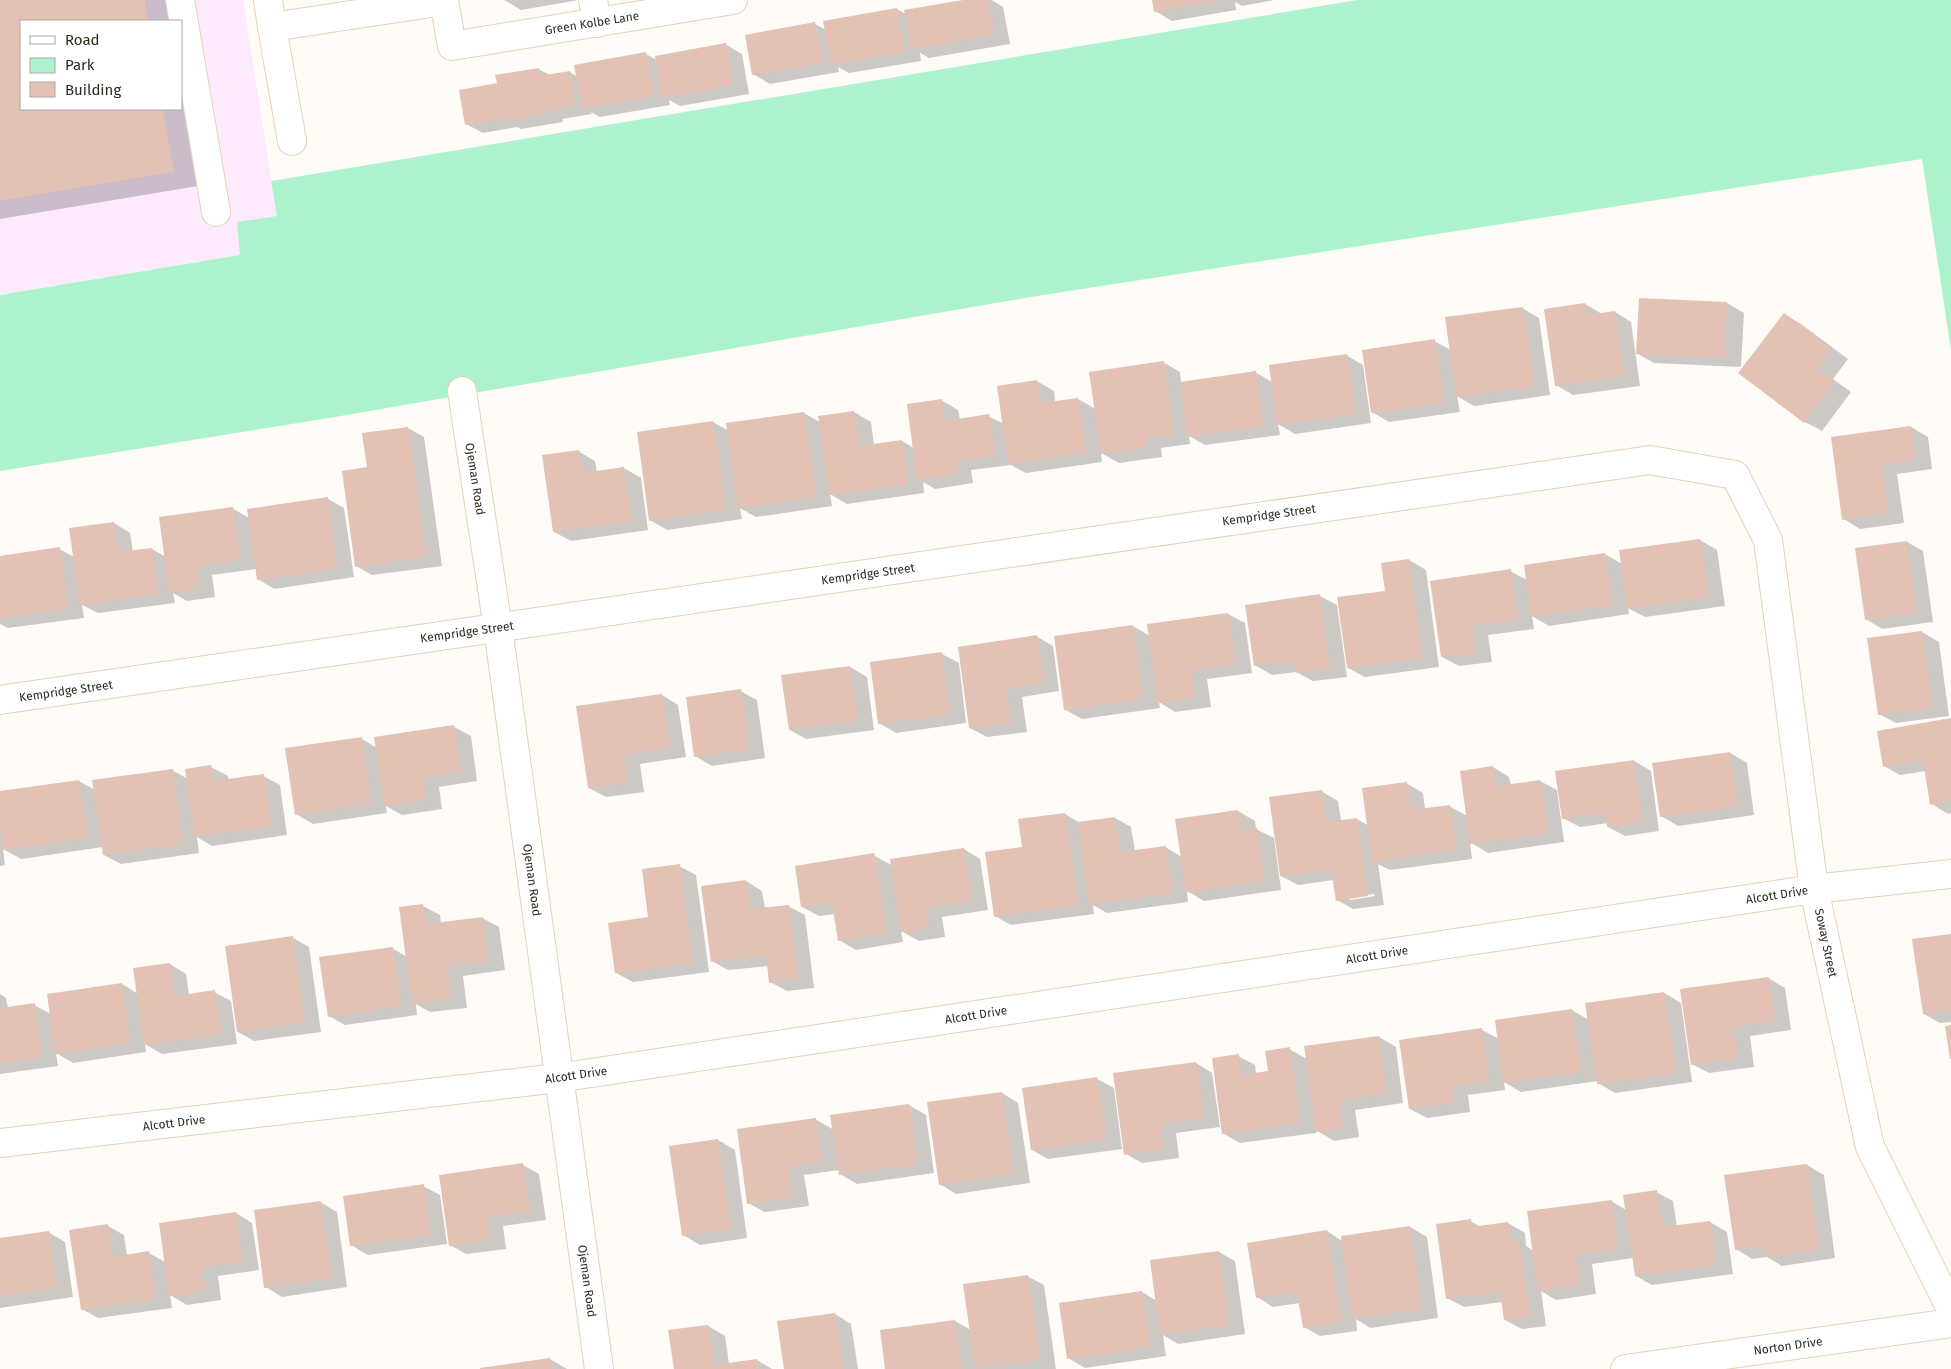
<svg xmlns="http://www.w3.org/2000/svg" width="1951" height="1369" font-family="'Fira Sans',sans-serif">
<rect width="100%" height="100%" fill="#fffbf6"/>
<path fill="#fdebfd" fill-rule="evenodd" d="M0,0h243l34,216 -37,39 -240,40zM21,21h160v88h-160z"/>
<polygon fill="#acf3cd" points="1357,0 1951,0 1951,350 1922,159 1037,296 323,419 0,471 0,295 240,255 237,222 277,216 271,181"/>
<g fill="#0003" fill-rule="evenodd">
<polygon points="0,0 167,0 170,21 21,21 21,109 181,109 181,87 198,186 0,219"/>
<polygon points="504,0 579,0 521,10"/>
<polygon points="970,0 992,0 1003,7 1010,44 929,58 920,53 921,61 849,73 838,67 839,72 770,84 753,74 815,24 826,30 825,22 897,9 906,14"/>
<polygon points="1153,0 1274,0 1242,6 1235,2 1236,10 1172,21 1155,11"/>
<polygon points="725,44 742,54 749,94 680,106 669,100 670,105 600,117 591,112 592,114 562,119 563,122 521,129 517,127 483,133 466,124 498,84 538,69 550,75 569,72 578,77 646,54 657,60"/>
<polygon points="1727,303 1744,313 1741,367 1654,363 1638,354"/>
<polygon points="1585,304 1602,314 1615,312 1631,322 1640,386 1573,395 1556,385"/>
<polygon points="1522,308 1539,318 1550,395 1474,406 1457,396 1460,412 1389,422 1372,412 1434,341 1451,350"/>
<polygon points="1784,314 1801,324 1848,359 1833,379 1851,392 1822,431 1805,422 1740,373"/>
<polygon points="1346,355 1363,365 1371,423 1295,434 1278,424 1280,435 1205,445 1189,436 1190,444 1161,448 1162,457 1119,463 1101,453 1102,462 1026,473 1011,465 971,470 973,483 935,489 923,482 924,493 847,504 830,494 832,506 756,517 740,508 742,519 667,530 650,520 713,422 729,431 804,413 821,423 854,412 871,422 874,445 902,441 914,448 941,400 958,410 960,420 988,416 1004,424 1037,381 1054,391 1055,402 1078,399 1096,409 1163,362 1180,372 1181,383 1255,372 1272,382"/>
<polygon points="1911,427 1928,437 1932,469 1897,474 1904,523 1860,529 1844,519 1832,438"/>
<polygon points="408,428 424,437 442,566 372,575 356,566 369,468"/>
<polygon points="578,451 595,461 597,472 624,468 641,478 648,530 571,541 554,532"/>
<polygon points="328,499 344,508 354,577 274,589 258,579 256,569 212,575 215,597 187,601 173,593 175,603 98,613 82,605 84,618 8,628 0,624 0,557 59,549 74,557 114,523 130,533 133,552 152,549 166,557 232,508 249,518"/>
<polygon points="1700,540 1717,550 1725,606 1645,617 1628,608 1629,614 1549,626 1532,616 1534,629 1488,635 1492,662 1459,666 1442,657 1510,571 1527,580 1605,554 1622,564 1620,551"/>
<polygon points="1907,542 1923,551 1933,622 1882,629 1866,619"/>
<polygon points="1409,560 1426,570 1439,667 1365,677 1348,668 1387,592 1383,564"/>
<polygon points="1320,596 1337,605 1347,677 1313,681 1296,672 1272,675 1255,665"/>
<polygon points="1228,614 1245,623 1252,673 1207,679 1211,707 1175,712 1159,702 1160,708 1082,719 1066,710 1133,626 1150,636 1148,625"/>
<polygon points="1922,632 1939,642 1949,716 1896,723 1879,714"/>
<polygon points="1036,636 1053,646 1059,691 1022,697 1027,732 987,737 970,728"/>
<polygon points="942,654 959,663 966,723 896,733 879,723"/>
<polygon points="850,667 867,677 874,730 806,739 790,730"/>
<polygon points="740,691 757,700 765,758 712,766 695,756"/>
<polygon points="662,695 678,705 686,757 640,764 644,792 606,797 589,788"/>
<polygon points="1951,719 1951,813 1948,814 1932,804 1926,771 1900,775 1884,766"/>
<polygon points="454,727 471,736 477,781 439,787 442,809 402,815 386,806 387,813 313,824 296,814 362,739 377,748"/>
<polygon points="1730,753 1747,763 1754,815 1678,826 1661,816 1654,764"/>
<polygon points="1634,761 1651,771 1659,831 1625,836 1608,827 1608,823 1580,827 1563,818"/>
<polygon points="211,767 228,776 228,781 263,776 280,785 287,835 212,846 197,837 199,853 121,864 104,855 103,847 21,859 3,849 5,865 0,866 0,792 79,781 95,790 172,770 188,779"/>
<path d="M1493,767l16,10 2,8 29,-4 17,9 7,52 -76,11 -18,-11 2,17 -82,11 -12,-6 6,41 -31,4 -16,-9 -3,-20 -36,5 -17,-9 40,-85 17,10 3,20 16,-2 12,7 37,-43 17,10 2,16 24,-3 18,10zM1374,894l1,2 -25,4v-3z"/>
<polygon points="1238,811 1255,821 1256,829 1274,838 1281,890 1204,901 1187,891 1188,902 1107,913 1093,905 1094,914 1011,925 995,916 1023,848 1065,814 1080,823 1115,818 1131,827 1135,851 1165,847 1182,857"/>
<polygon points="964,849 980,859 988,910 942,917 945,937 919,941 901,931 903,942 856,950 839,940 835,914 819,916 802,907 873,855 893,866"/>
<polygon points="679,866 696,875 709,972 633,982 616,973"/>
<polygon points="746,881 762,891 765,909 788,906 805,915 814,988 787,991 770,982 768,966 728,970 712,961"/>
<polygon points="423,906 440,915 441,924 482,918 499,927 505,970 463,976 467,1008 430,1012 416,1004 417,1015 345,1025 329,1016 392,948 407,957"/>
<polygon points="1951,935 1951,1022 1940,1023 1924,1014"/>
<polygon points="293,938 309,947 321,1032 254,1041 238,1032"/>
<polygon points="170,964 186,974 189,995 214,992 231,1001 237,1044 162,1054 145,1044 146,1052 73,1063 56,1053 58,1066 0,1074 0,994 6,998 8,1009 34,1005 51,1014 122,984 138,994"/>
<polygon points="1768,978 1785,988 1791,1030 1750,1036 1754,1067 1709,1073 1692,1064"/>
<polygon points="1664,993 1681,1003 1692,1082 1615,1093 1598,1083 1598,1081 1521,1092 1504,1082 1505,1090 1468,1095 1470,1112 1427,1118 1410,1109 1482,1030 1499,1039 1496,1021 1572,1010 1589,1020"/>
<polygon points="1379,1037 1396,1047 1403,1103 1355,1110 1359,1137 1334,1141 1316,1130 1316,1133 1240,1143 1224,1134 1238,1056 1255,1065 1256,1074 1269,1072 1289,1049 1307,1059"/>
<polygon points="1196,1063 1212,1073 1220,1127 1176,1133 1179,1158 1142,1163 1126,1154"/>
<polygon points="1097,1079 1114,1088 1122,1149 1048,1159 1032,1150"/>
<polygon points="1002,1093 1018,1103 1030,1183 956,1194 940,1184"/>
<polygon points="909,1105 926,1115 934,1173 857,1184 840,1174 839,1170 804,1175 809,1206 765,1212 748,1203 815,1119 834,1130"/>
<polygon points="718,1140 735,1150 747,1238 700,1245 683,1235"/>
<polygon points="523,1165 539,1174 546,1220 503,1226 506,1249 466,1254 450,1245"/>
<polygon points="1807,1165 1824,1175 1835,1258 1782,1266 1767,1257 1752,1259 1736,1249"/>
<polygon points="423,1186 440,1195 447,1244 368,1255 351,1245"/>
<polygon points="1656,1192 1673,1201 1677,1227 1710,1222 1727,1232 1733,1274 1652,1285 1636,1276 1633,1258 1592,1264 1596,1294 1556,1300 1541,1291 1546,1326 1522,1329 1505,1320 1503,1302 1464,1307 1447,1298 1470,1221 1481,1227 1508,1223 1525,1233 1526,1246 1534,1251 1611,1201 1626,1210"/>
<polygon points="320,1202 337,1212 347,1287 282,1297 266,1287"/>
<polygon points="236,1213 252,1223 259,1270 218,1276 221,1300 187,1305 170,1295 172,1308 98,1318 82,1309 108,1226 124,1235 127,1256 149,1253 165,1262"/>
<polygon points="1410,1227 1427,1237 1438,1318 1370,1328 1356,1319 1357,1331 1320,1336 1304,1327 1300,1303 1273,1307 1257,1297 1327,1231 1342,1241 1342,1237"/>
<polygon points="48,1232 65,1242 73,1297 0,1308 0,1239"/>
<polygon points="1219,1252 1235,1261 1245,1334 1178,1344 1163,1335 1166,1356 1085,1368 1068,1358 1142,1292 1157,1301"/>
<polygon points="1027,1276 1044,1285 1056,1369 886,1369 955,1321 971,1330"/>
<polygon points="835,1314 851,1324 858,1369 785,1369"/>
<polygon points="708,1326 725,1336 729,1364 757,1360 772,1369 675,1369"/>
<polygon points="550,1359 567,1369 481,1369"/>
</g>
<g fill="#e3c1b5">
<polygon points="0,0 145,0 148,21 21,21 21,109 163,109 174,172 0,201"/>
<polygon points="963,0 988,0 994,35 911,49 904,10"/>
<polygon points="1152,0 1217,0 1217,1 1154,12"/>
<polygon points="897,8 905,52 831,64 823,21"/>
<polygon points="815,22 823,63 752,75 745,35"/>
<polygon points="726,43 733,85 662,98 655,56"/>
<polygon points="646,52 654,96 582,108 574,65"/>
<polygon points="539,68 540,76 570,71 575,105 546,110 547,113 503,121 502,118 465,125 459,90 497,83 495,75"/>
<polygon points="1639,298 1727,302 1725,358 1636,354"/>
<polygon points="1585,303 1587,315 1615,311 1624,376 1555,386 1544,309"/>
<polygon points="1523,307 1534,386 1456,397 1445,317"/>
<polygon points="1784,313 1832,348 1817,369 1835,382 1804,423 1738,373"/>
<polygon points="1435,339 1444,403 1371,413 1362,350"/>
<polygon points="1347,354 1355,414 1277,425 1269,365"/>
<polygon points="1164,361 1174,434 1145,439 1146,448 1101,454 1089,372"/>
<polygon points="1256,371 1263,426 1187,437 1180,382"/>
<polygon points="1037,380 1041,403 1078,398 1086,453 1008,464 997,386"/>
<polygon points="942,399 945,421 989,414 995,456 955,461 956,474 917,480 907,404"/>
<polygon points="854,411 859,446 902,440 908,484 829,495 818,416"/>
<polygon points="804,412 816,497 738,508 726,423"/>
<polygon points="713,421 726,510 649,521 637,432"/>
<polygon points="1911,426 1916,460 1881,465 1888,513 1842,520 1831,437"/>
<polygon points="408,427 426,557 355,567 342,471 367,467 362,433"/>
<polygon points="579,450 582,473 624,467 632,521 553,532 542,455"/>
<polygon points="328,497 338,568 257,580 247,509"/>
<polygon points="233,507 240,560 196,566 199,588 169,592 159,517"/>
<polygon points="114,522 118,552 152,548 159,594 80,605 69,528"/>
<polygon points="1700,539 1709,597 1627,609 1619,550"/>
<polygon points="1907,541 1917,613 1865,620 1855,548"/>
<polygon points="60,547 68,609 0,618 0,556"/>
<polygon points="1605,553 1613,605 1531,617 1524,565"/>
<polygon points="1409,559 1423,658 1347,668 1337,597 1385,591 1381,563"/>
<polygon points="1511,569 1518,620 1472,626 1476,653 1441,657 1430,581"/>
<polygon points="1320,594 1330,668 1296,673 1294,661 1254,666 1245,605"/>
<polygon points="1228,613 1236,664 1191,670 1195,698 1158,703 1147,624"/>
<polygon points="1133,625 1143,699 1064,710 1054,636"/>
<polygon points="1922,631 1933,707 1878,715 1867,638"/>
<polygon points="1037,635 1043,682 1006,688 1011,723 969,728 958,647"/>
<polygon points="942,652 950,714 878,724 870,662"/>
<polygon points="850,666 858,721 789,730 781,675"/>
<polygon points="741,689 749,749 694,757 686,697"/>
<polygon points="662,694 669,748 624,755 628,783 588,788 576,706"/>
<polygon points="1951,718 1951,801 1930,805 1923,760 1883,767 1877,731"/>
<polygon points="454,725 461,772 422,778 426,800 384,806 374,737"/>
<polygon points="362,737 371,804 295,815 285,748"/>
<polygon points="1730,752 1738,806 1660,817 1652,763"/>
<polygon points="1634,760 1643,822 1607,827 1605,813 1562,819 1555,771"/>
<polygon points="211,765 214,781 264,774 271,826 194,837 185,769"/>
<polygon points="1493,766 1496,786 1540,780 1548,833 1470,844 1460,771"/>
<polygon points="173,769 183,844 103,855 92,780"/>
<polygon points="79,780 88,838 3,850 0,827 0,791"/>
<polygon points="1407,782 1411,810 1450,805 1456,850 1372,862 1362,788"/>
<polygon points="1322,790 1326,822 1357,818 1368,896 1336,901 1331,869 1280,876 1269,797"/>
<polygon points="1238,810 1241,830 1257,828 1265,881 1186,892 1175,819"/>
<polygon points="1065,813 1078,905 994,917 985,852 1022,847 1018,819"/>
<polygon points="1115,817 1120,852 1166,846 1172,893 1089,904 1078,822"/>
<polygon points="964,848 972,901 926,908 929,928 901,932 890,859"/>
<polygon points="874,853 887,933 838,941 832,903 801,907 795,866"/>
<polygon points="680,864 693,963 615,973 608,923 648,917 642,869"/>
<polygon points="746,880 750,909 789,905 798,979 769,983 766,955 711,962 701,886"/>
<polygon points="423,904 426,924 483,917 488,961 447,967 451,999 412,1004 399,907"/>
<polygon points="1951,934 1951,1010 1923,1014 1912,939"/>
<polygon points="293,936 305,1023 237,1032 225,946"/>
<polygon points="393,947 401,1006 328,1017 319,957"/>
<polygon points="170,963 175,996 215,990 221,1035 144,1045 133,968"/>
<polygon points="1769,977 1775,1021 1733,1027 1738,1058 1691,1065 1680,989"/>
<polygon points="122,983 130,1043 55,1054 47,994"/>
<polygon points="1664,992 1676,1073 1597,1084 1585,1003"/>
<polygon points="35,1003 42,1057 0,1063 0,1008"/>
<polygon points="1572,1009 1581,1072 1503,1083 1495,1020"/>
<polygon points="1951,1025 1951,1059 1950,1059 1945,1026"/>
<polygon points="1482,1028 1489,1081 1452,1086 1454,1103 1409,1109 1399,1040"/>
<polygon points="1379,1036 1387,1094 1339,1100 1343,1128 1316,1132 1304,1046"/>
<polygon points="1290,1047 1300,1123 1222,1134 1212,1058 1239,1054 1241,1075 1268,1071 1265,1051"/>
<polygon points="1196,1062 1204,1118 1160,1124 1163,1149 1124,1155 1113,1073"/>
<polygon points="1097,1077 1106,1140 1031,1150 1022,1088"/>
<polygon points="1002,1092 1014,1174 939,1185 927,1102"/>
<polygon points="909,1104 918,1164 839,1175 830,1115"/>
<polygon points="816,1118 822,1161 788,1166 793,1197 747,1204 737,1129"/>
<polygon points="718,1139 731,1229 682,1236 669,1146"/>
<polygon points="523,1163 530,1211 487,1217 490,1240 449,1246 439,1175"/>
<polygon points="1807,1164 1819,1249 1764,1257 1763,1246 1735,1250 1724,1175"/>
<polygon points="424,1184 431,1235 350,1246 343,1196"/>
<polygon points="1657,1190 1662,1227 1710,1221 1716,1265 1635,1276 1623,1195"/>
<polygon points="1612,1200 1618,1249 1575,1255 1580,1285 1538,1291 1527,1211"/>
<polygon points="321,1201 331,1278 264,1288 254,1210"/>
<polygon points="236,1212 243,1261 201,1267 205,1291 169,1296 159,1223"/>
<polygon points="1471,1219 1472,1227 1508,1222 1511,1242 1519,1241 1530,1317 1504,1320 1500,1291 1446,1299 1436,1224"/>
<polygon points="108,1224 112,1257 149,1251 155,1299 81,1310 69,1230"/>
<polygon points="1410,1226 1422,1309 1352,1319 1341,1236"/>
<polygon points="1327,1230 1341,1322 1303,1328 1297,1292 1256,1298 1247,1243"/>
<polygon points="49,1231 57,1288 0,1296 0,1238"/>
<polygon points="1219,1251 1229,1325 1160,1335 1150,1260"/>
<polygon points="1028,1275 1040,1360 975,1369 963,1284"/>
<polygon points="1142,1291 1150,1347 1067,1359 1059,1303"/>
<polygon points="835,1313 843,1369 784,1369 777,1321"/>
<polygon points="955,1320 962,1369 885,1369 880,1330"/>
<polygon points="708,1325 714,1365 757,1359 758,1369 674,1369 668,1330"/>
<polygon points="550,1358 552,1369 480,1369 480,1368"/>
</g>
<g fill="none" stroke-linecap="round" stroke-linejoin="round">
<g stroke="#e3d1b5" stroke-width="30">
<g id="minor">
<polyline points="180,0 216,212"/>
<polyline points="268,0 272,27"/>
<polyline points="444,0 452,46 733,0"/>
<polyline points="593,0 597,23"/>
<polyline points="292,141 272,27 444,1"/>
<polyline points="462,391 498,628 599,1369"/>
<polyline points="0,700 1650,460 1735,475 1768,540 1814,889 1870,1147 1951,1309"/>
<polyline points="0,1143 558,1078 1814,889 1951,874"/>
<polyline points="1625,1369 1951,1323"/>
</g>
</g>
<use href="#minor" stroke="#fff" stroke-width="28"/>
</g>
<g text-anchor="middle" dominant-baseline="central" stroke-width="4.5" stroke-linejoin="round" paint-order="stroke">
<g font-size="12" fill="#30291e" stroke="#fff">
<text transform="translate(592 23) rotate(-9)">Green Kolbe Lane</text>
<text transform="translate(475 479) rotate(81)">Ojeman Road</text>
<text transform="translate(1269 515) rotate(-8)">Kempridge Street</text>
<text transform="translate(868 574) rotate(-8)">Kempridge Street</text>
<text transform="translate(467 632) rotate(-8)">Kempridge Street</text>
<text transform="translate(66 691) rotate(-8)">Kempridge Street</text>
<text transform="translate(532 880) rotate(82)">Ojeman Road</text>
<text transform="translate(1777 895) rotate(-9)">Alcott Drive</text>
<text transform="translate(1826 943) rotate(78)">Soway Street</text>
<text transform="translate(1377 955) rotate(-9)">Alcott Drive</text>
<text transform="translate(976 1015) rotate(-9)">Alcott Drive</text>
<text transform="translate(576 1075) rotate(-8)">Alcott Drive</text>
<text transform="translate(174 1123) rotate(-7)">Alcott Drive</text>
<text transform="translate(587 1281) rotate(82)">Ojeman Road</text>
<text transform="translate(1788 1346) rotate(-8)">Norton Drive</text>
</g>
</g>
<rect x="20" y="20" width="162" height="90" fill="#ffffff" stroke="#aca9a5"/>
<rect x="30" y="36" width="25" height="8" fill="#ffffff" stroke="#aca9a5"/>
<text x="65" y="45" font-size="15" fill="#30291e">Road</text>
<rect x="30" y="58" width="25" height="15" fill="#acf3cd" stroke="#aca9a5"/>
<text x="65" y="70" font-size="15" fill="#30291e">Park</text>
<rect x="30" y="82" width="25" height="15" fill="#e3c1b5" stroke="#aca9a5"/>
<text x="65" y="95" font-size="15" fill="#30291e">Building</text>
</svg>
